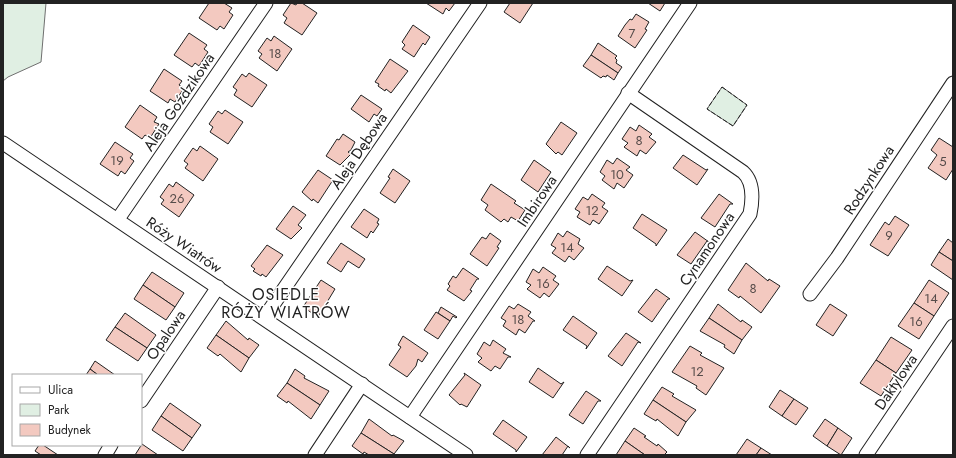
<svg xmlns="http://www.w3.org/2000/svg" width="956" height="458" font-family="Jost,sans-serif">
<rect width="100%" height="100%" fill="#fff"/>
<g fill="#e0efe3" stroke="#6f6f6f">
<polygon points="3,3 46,3 41,62 8,77 3,81"/>
<polygon points="722,87 747,105 733,126 707,109"/>
</g>
<g fill="#f3c9c0" stroke="#222">
<polygon points="209,3 224,3 232,8 229,12 233,15 224,29 220,26 217,30 199,18"/>
<polygon points="291,3 296,5 297,3 302,3 317,13 302,35 284,23 287,18 283,15"/>
<polygon points="426,3 455,3 449,11 446,8 443,14"/>
<polygon points="510,3 533,3 520,23 504,12"/>
<polygon points="648,3 665,3 660,11"/>
<polygon points="636,14 649,22 645,29 647,30 635,48 618,36 625,25 630,19 632,20"/>
<polygon points="413,25 430,37 425,45 423,43 414,57 402,49 405,45 402,42"/>
<polygon points="189,33 207,45 204,49 208,52 199,66 195,63 192,67 174,55"/>
<polygon points="274,36 292,49 277,71 259,58 262,54 258,51 267,38 271,41"/>
<polygon points="598,43 617,56 615,58 617,60 616,63 622,67 618,73 591,55"/>
<polygon points="591,55 618,73 614,80 607,75 606,77 603,76 601,78 583,66"/>
<polygon points="390,59 408,71 391,93 386,89 385,91 378,86 379,84 375,82"/>
<polygon points="164,69 182,81 179,85 184,88 175,102 170,99 168,103 150,91"/>
<polygon points="249,73 267,85 252,107 234,95 237,90 233,87 242,74 246,77"/>
<polygon points="361,95 382,109 377,116 374,114 369,122 351,109"/>
<polygon points="140,105 157,117 154,122 159,124 150,138 145,135 142,139 125,127"/>
<polygon points="225,110 243,122 228,144 210,132 213,127 209,124 218,111 222,114"/>
<polygon points="561,122 577,133 562,155 558,152 556,154 546,144"/>
<polygon points="639,125 652,134 649,137 656,142 646,154 640,150 637,156 624,147 628,143 622,139 630,127 636,131"/>
<polygon points="343,134 355,142 351,150 348,152 351,154 340,165 326,156 337,139 339,140"/>
<polygon points="939,138 953,147 953,169 946,180 928,168 937,155 931,150"/>
<polygon points="115,142 133,154 130,158 134,161 125,174 121,171 118,176 100,164"/>
<polygon points="200,146 218,159 203,181 185,168 188,164 184,161 193,148 197,151"/>
<polygon points="683,155 706,170 708,169 697,185 673,168"/>
<polygon points="617,158 630,167 626,170 633,175 624,188 617,183 614,189 602,180 605,176 600,172 607,160 613,164"/>
<polygon points="534,160 551,172 538,192 521,180"/>
<polygon points="393,169 410,181 395,203 380,193 390,178 388,177"/>
<polygon points="318,170 333,180 318,203 313,199 312,201 302,192"/>
<polygon points="176,182 194,195 179,217 161,204 164,200 160,197 169,184 173,187"/>
<polygon points="491,184 516,201 514,203 525,210 518,221 511,217 508,222 504,219 501,222 485,210 488,205 481,200"/>
<polygon points="592,194 605,203 602,207 608,211 599,224 593,220 590,225 577,217 580,212 575,209 583,197 588,200"/>
<polygon points="719,194 733,204 730,204 715,227 701,218"/>
<polygon points="293,206 306,215 298,225 302,228 291,239 276,229"/>
<polygon points="364,209 379,219 377,223 379,224 373,233 371,231 367,238 351,227"/>
<polygon points="642,214 667,230 656,246 656,244 633,228"/>
<polygon points="895,216 909,225 888,256 870,245 885,222 889,225"/>
<polygon points="567,231 580,239 578,244 584,248 574,260 569,256 565,262 552,253 556,248 551,245 558,233 563,237"/>
<polygon points="695,232 709,242 707,241 691,264 677,255"/>
<polygon points="490,233 501,241 497,247 499,248 487,266 470,254 482,237 486,239"/>
<polygon points="948,239 953,243 953,261 939,252"/>
<polygon points="341,243 365,259 359,268 348,261 341,272 327,263"/>
<polygon points="267,245 283,255 266,277 262,274 261,276 253,271 255,269 251,266"/>
<polygon points="939,252 953,261 953,280 931,265"/>
<polygon points="746,263 768,281 769,279 780,286 761,313 740,296 739,298 728,290"/>
<polygon points="607,266 630,281 633,280 622,296 598,279"/>
<polygon points="543,267 556,276 553,280 559,284 549,297 544,293 540,298 527,289 531,285 526,282 533,269 539,273"/>
<polygon points="463,268 479,279 477,279 470,290 472,291 464,301 447,290 450,286 448,284 453,276 456,278"/>
<polygon points="152,272 184,293 175,307 143,285"/>
<polygon points="321,280 335,289 318,317 303,307"/>
<polygon points="929,280 949,293 934,316 914,303"/>
<polygon points="143,285 175,307 166,320 134,299"/>
<polygon points="656,289 670,299 668,299 652,322 638,312"/>
<polygon points="914,303 934,316 919,339 898,326"/>
<polygon points="518,304 531,312 528,316 535,321 533,321 525,333 519,329 516,335 503,326 506,321 501,318 509,306 514,309"/>
<polygon points="718,304 741,322 742,320 752,327 742,340 709,318"/>
<polygon points="830,304 847,315 833,336 816,325"/>
<polygon points="441,307 457,317 456,318 453,316 450,321 438,313"/>
<polygon points="436,312 450,321 438,339 424,330"/>
<polygon points="125,313 156,335 147,348 115,327"/>
<polygon points="573,316 597,333 586,349 587,346 563,330"/>
<polygon points="709,318 742,340 734,354 724,347 725,345 700,331"/>
<polygon points="226,321 248,340 249,338 259,345 249,358 216,335"/>
<polygon points="115,327 147,348 138,361 106,340"/>
<polygon points="626,333 641,343 638,342 622,366 608,356"/>
<polygon points="216,335 249,358 241,372 220,354 218,356 207,348"/>
<polygon points="403,336 428,353 422,362 418,359 416,366 407,377 389,365 401,347 398,345"/>
<polygon points="891,337 912,350 896,373 876,360"/>
<polygon points="493,340 506,349 503,353 511,357 508,357 500,369 495,366 491,371 478,362 482,358 477,354 484,342 490,346"/>
<polygon points="690,346 702,353 700,355 724,368 706,395 696,388 697,386 672,372"/>
<polygon points="876,360 896,373 881,396 860,383"/>
<polygon points="95,361 115,375 98,375 90,369"/>
<polygon points="538,368 561,384 564,382 553,398 529,382"/>
<polygon points="90,369 98,375 86,375"/>
<polygon points="295,369 305,376 304,378 329,391 320,405 287,383"/>
<polygon points="464,373 481,385 467,407 461,404 460,405 449,395 465,375"/>
<polygon points="287,383 320,405 311,419 288,401 287,403 277,396"/>
<polygon points="662,387 674,394 672,396 696,410 686,422 653,400"/>
<polygon points="780,390 794,399 782,416 769,407"/>
<polygon points="586,391 601,401 598,401 583,424 569,415"/>
<polygon points="794,399 808,408 796,425 782,416"/>
<polygon points="653,400 686,422 678,436 657,419 656,421 644,414"/>
<polygon points="170,403 201,425 192,438 161,416"/>
<polygon points="161,416 192,438 183,451 152,430"/>
<polygon points="369,419 392,436 393,435 404,441 394,454 361,433"/>
<polygon points="825,419 838,428 827,446 813,436"/>
<polygon points="503,420 527,437 516,452 516,450 493,434"/>
<polygon points="634,428 646,436 644,437 657,446 658,444 667,452 664,455 645,455 625,441"/>
<polygon points="838,428 852,438 841,455 827,446"/>
<polygon points="361,433 394,454 394,455 369,455 364,452 363,454 352,446"/>
<polygon points="556,437 570,448 568,446 562,455 542,455"/>
<polygon points="747,439 761,448 756,455 736,455"/>
<polygon points="625,441 645,455 616,455"/>
<polygon points="142,444 158,455 135,455"/>
<polygon points="39,445 43,445 58,455 41,455 35,451"/>
<polygon points="761,448 772,455 756,455"/>
</g>
<g fill="none" stroke-linecap="round" stroke-linejoin="round">
<g stroke="#222" stroke-width="15">
<g id="minor">
<polyline points="3,143 466,455"/>
<polyline points="118,219 266,3"/>
<polyline points="810,294 837,258 953,83"/>
<polyline points="264,318 480,3"/>
<polyline points="141,401 218,287"/>
<polyline points="410,417 690,3"/>
<polyline points="105,455 111,445"/>
<polyline points="315,455 362,384"/>
<path d="M587,455l163,-241c3,-15 4,-32 -7,-42l-115,-79"/>
<polyline points="866,455 953,326"/>
</g>
</g>
<use href="#minor" stroke="#fff" stroke-width="13"/>
<polygon stroke="#222" stroke-width="1" stroke-dasharray="5 2" stroke-linecap="butt" points="722,87 747,105 733,126 707,109"/>
</g>
<g text-anchor="middle" dominant-baseline="central" stroke-width="3" stroke-linejoin="round" paint-order="stroke">
<g font-size="13" fill="#564c4a">
<text x="632" y="33">7</text>
<text x="275" y="53">18</text>
<text x="639" y="140">8</text>
<text x="117" y="160">19</text>
<text x="943" y="161">5</text>
<text x="617" y="174">10</text>
<text x="177" y="198">26</text>
<text x="592" y="210">12</text>
<text x="889" y="235">9</text>
<text x="567" y="247">14</text>
<text x="543" y="283">16</text>
<text x="753" y="288">8</text>
<text x="931" y="298">14</text>
<text x="518" y="319">18</text>
<text x="916" y="321">16</text>
<text x="697" y="371">12</text>
</g>
<g font-size="15" fill="#222" stroke="#fff">
<text transform="translate(179 102) rotate(-56)">Aleja Goździkowa</text>
<text transform="translate(359 151) rotate(-56)">Aleja Dębowa</text>
<text transform="translate(869 180) rotate(-57)">Rodzynkowa</text>
<text transform="translate(537 201) rotate(-56)">Imbirowa</text>
<text transform="translate(184 245) rotate(34)">Róży Wiatrów</text>
<text transform="translate(707 249) rotate(-56)">Cynamonowa</text>
<text transform="translate(166 335) rotate(-56)">Opalowa</text>
<text transform="translate(896 382) rotate(-56)">Daktylowa</text>
</g>
<g font-size="16" letter-spacing="1" fill="#222" stroke="#fff">
<text x="286" y="294">OSIEDLE<tspan x="286" dy="18">RÓŻY WIATRÓW</tspan></text>
</g>
</g>
<rect width="956" height="458" fill="none" stroke="#222222" stroke-width="8"/>
<rect x="12" y="374" width="130" height="72" fill="#ffffff" stroke="#a7a7a7"/>
<rect x="20" y="387" width="20" height="6" fill="#ffffff" stroke="#a7a7a7"/>
<text x="48" y="394" font-size="12" fill="#222222">Ulica</text>
<rect x="20" y="404" width="20" height="12" fill="#e0efe3" stroke="#a7a7a7"/>
<text x="48" y="414" font-size="12" fill="#222222">Park</text>
<rect x="20" y="424" width="20" height="12" fill="#f3c9c0" stroke="#a7a7a7"/>
<text x="48" y="434" font-size="12" fill="#222222">Budynek</text>
</svg>
